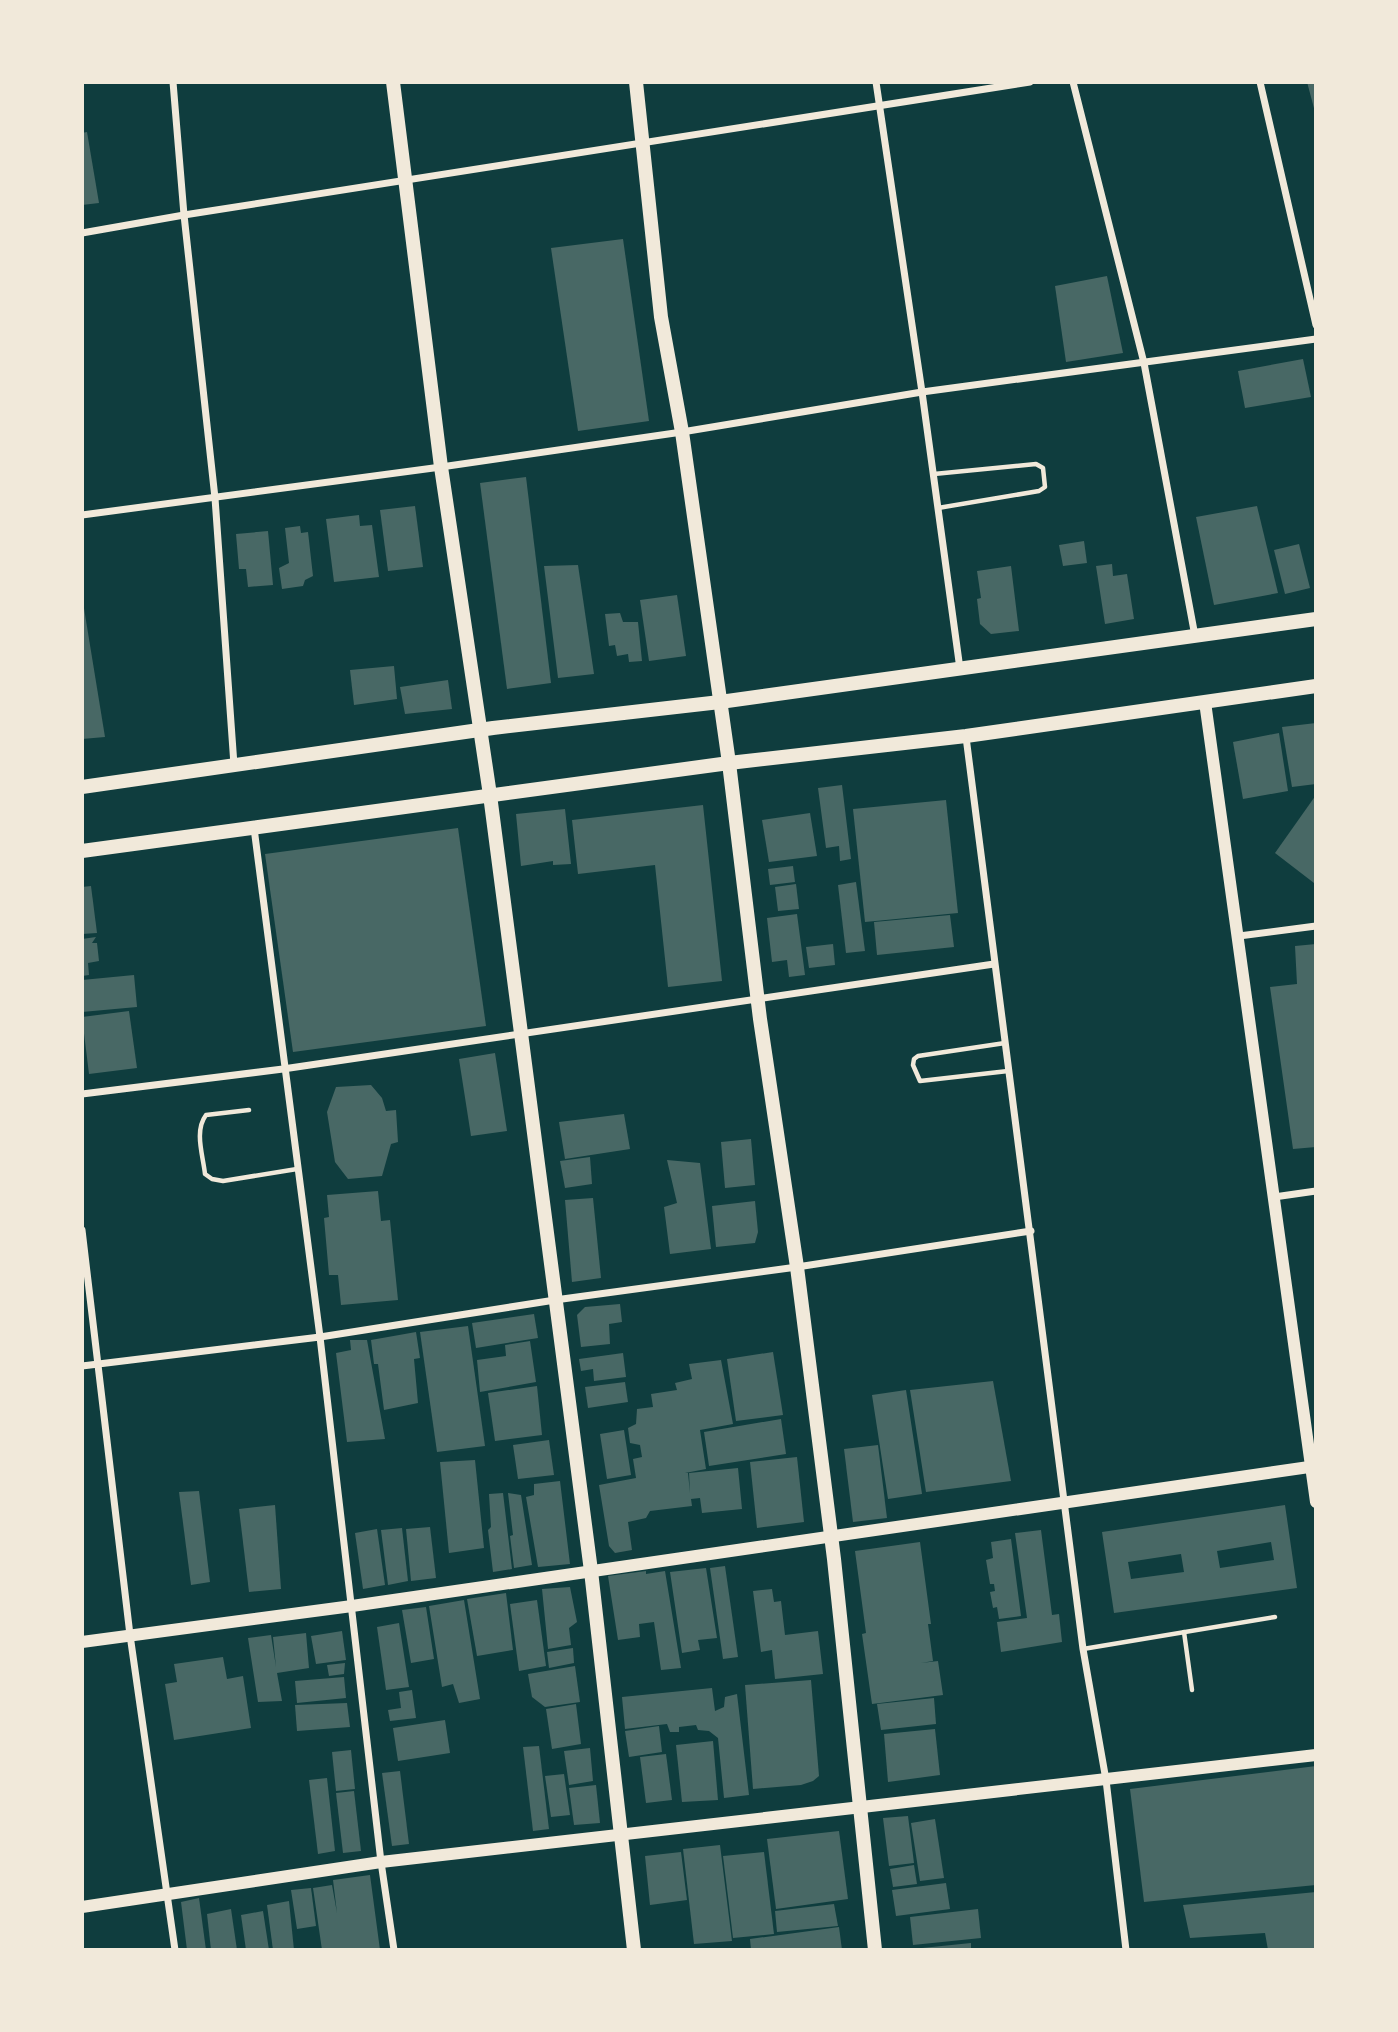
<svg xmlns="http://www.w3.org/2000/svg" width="1398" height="2032" font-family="Signika,sans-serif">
<rect width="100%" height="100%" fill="#0f3d3e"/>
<g fill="#486865" fill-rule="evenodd">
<polygon points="1307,82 1316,82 1316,112 1315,112"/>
<polygon points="87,132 99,203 82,205 82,133"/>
<polygon points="623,239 649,421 578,431 551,248"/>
<polygon points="1107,276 1123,353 1066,362 1055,286"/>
<polygon points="1303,359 1311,397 1245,408 1238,371"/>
<polygon points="526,477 551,683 507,689 480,483"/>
<polygon points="415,506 423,567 388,571 380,510"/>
<polygon points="1257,506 1278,593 1214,605 1196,517"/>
<polygon points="359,515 360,526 372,525 379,577 334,582 326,519"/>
<polygon points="300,526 301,533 308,532 313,576 305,580 303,586 282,589 279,568 289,563 285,528"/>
<polygon points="268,531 273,585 248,587 246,569 239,569 236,534"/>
<polygon points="1084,541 1087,563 1063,566 1059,545"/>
<polygon points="1299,544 1310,588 1285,594 1274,550"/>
<polygon points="1112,564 1113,576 1127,574 1134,619 1105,624 1096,566"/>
<polygon points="578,565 594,674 558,678 544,566"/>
<polygon points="1011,566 1019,631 991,634 980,624 977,599 981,598 977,571"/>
<polygon points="677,595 686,656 649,661 640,600"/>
<polygon points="82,596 105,737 82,739"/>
<polygon points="620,613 623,622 638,622 642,661 629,662 628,654 617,656 615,645 609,646 605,614"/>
<polygon points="394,666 397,699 354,705 350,670"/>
<polygon points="448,680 452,709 405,714 400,687"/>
<polygon points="1316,723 1316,784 1292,787 1282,727"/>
<polygon points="1279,733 1288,791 1243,799 1233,742"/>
<polygon points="842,785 851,859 840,861 839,846 826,848 818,788"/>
<polygon points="1316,795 1316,882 1314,883 1275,853"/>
<polygon points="946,800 958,913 865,922 853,809"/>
<polygon points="703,805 722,981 668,987 655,865 578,874 572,820"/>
<polygon points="565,809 571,864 553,865 553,861 521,866 516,814"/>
<polygon points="810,813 817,856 769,862 762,820"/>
<polygon points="458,828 486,1026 293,1052 265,854"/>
<polygon points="793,866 795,882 770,885 768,869"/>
<polygon points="856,882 865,951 846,953 838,885"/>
<polygon points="796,884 799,909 778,911 775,887"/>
<polygon points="91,886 97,933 82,934 82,887"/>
<polygon points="797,914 805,975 789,977 787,960 772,962 767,918"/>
<polygon points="950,915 954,947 877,955 874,922"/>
<polygon points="96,937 92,943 97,943 99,961 88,963 89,975 82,976 82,939"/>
<polygon points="833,944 835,965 809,968 806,947"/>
<polygon points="1316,944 1316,1147 1293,1149 1270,987 1297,984 1295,946"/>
<polygon points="134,975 137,1007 82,1012 82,980"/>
<polygon points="129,1011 137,1068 89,1074 82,1017"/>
<polygon points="495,1053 507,1131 471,1136 459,1059"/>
<polygon points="371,1085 382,1098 386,1111 396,1110 398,1142 391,1144 382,1176 348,1179 335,1162 327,1112 336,1087"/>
<polygon points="624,1114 630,1149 565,1159 559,1122"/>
<polygon points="751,1139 755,1185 725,1188 721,1142"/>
<polygon points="590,1157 592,1184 565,1188 560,1161"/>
<polygon points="667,1160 700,1163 711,1249 670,1254 664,1207 677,1203"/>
<polygon points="378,1191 381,1221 390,1220 398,1300 341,1305 338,1275 329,1275 324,1218 329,1217 327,1195"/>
<polygon points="593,1198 601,1278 572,1282 565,1200"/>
<polygon points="755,1201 758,1232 755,1243 716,1247 712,1206"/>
<polygon points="620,1304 622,1322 609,1324 610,1344 581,1347 577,1315 585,1307"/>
<polygon points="534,1314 538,1338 476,1348 472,1323"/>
<polygon points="468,1326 485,1446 437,1452 420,1332"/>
<polygon points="416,1332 420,1358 414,1359 418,1403 384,1410 378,1364 374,1364 371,1340"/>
<polygon points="350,1340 367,1340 385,1439 347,1442 336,1353 351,1350"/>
<polygon points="530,1341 536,1382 480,1392 477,1360 506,1356 505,1345"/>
<polygon points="773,1352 783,1415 736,1421 727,1359"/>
<polygon points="623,1353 626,1377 594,1381 593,1369 581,1371 579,1359"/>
<polygon points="721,1360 733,1424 700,1430 706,1469 685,1473 688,1473 690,1493 689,1473 738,1468 742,1509 702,1513 700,1498 691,1499 692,1506 650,1511 646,1518 628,1522 632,1550 615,1553 609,1546 599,1485 636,1478 633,1459 642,1457 640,1445 630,1443 628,1428 636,1424 637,1409 653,1407 651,1394 677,1390 675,1383 692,1379 689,1364"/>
<polygon points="993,1381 1011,1481 926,1492 910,1390"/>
<polygon points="625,1382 628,1402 588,1408 585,1387"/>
<polygon points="537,1386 542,1435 495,1441 488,1393"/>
<polygon points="906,1390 922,1494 888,1499 872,1395"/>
<polygon points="781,1419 786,1454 709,1466 704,1432"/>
<polygon points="624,1430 631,1475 607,1479 600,1434"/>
<polygon points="549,1440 554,1475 518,1479 513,1445"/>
<polygon points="878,1445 887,1518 853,1522 844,1449"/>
<polygon points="797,1457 804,1522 757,1528 750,1462"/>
<polygon points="475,1460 484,1548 449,1553 440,1462"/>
<polygon points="560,1481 570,1564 538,1567 526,1497 534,1495 534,1484"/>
<polygon points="199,1491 210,1582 191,1585 179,1492"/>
<polygon points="503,1493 512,1569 493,1572 488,1530 491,1527 489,1494"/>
<polygon points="508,1493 521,1495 532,1565 514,1568 510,1536 513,1535"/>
<polygon points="275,1505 281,1589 249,1592 239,1509"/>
<path d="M1285,1505l12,83 -183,25 -12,-81zM1271,1542l3,18 -54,8 -3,-17zM1181,1554l3,18 -53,7 -3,-17z"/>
<polygon points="430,1527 436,1578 411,1581 406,1529"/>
<polygon points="402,1528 408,1581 388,1585 381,1530"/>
<polygon points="377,1529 385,1585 363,1589 355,1533"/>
<polygon points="1041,1530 1052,1615 1059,1614 1062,1642 1001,1652 997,1622 1027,1618 1015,1533"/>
<polygon points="1011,1539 1021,1616 999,1619 997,1607 993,1608 990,1592 995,1591 994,1584 990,1584 986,1560 993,1558 991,1542"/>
<polygon points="920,1542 931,1624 928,1624 933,1661 921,1663 938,1661 943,1695 872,1704 862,1634 866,1633 855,1551"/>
<polygon points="725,1566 738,1657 723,1659 710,1568"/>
<polygon points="706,1568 717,1638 698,1640 700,1650 682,1653 670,1572"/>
<polygon points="646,1571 646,1574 665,1571 681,1668 661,1670 654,1622 639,1624 640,1637 618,1640 608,1576"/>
<polygon points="570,1587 577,1622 569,1628 571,1645 548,1649 542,1589"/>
<polygon points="772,1589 774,1602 781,1601 785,1635 818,1631 823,1674 775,1679 772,1650 761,1652 753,1591"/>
<polygon points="506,1593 513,1650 477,1656 467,1599"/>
<polygon points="464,1600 480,1699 459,1703 453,1684 442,1687 429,1606"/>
<polygon points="537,1600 546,1666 519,1671 510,1604"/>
<polygon points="426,1607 434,1659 411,1663 402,1610"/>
<polygon points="399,1623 409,1687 386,1690 377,1627"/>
<polygon points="342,1631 346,1660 316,1664 311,1636"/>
<polygon points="306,1633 309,1668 277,1673 282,1701 258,1702 248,1638 271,1635 276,1667 273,1637"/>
<polygon points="573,1648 574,1663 549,1668 547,1652"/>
<polygon points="223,1657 227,1679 243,1676 251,1728 174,1740 165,1684 177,1682 174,1664"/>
<polygon points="345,1663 344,1674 329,1676 327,1665"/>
<polygon points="575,1666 580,1702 545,1707 532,1697 528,1674"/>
<polygon points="344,1677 346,1698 297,1703 295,1681"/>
<polygon points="811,1680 819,1776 813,1781 801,1785 753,1789 745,1685"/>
<polygon points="712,1688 715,1711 724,1707 725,1697 737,1694 749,1795 724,1798 718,1738 709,1731 698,1730 696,1725 679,1727 679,1732 670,1732 667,1724 625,1729 622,1697"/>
<polygon points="412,1690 416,1718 390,1721 388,1710 401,1708 399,1692"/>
<polygon points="934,1698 936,1724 881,1730 877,1704"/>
<polygon points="347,1703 350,1727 297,1731 295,1705"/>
<polygon points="576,1704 581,1744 552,1749 546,1709"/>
<polygon points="445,1720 450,1753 398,1761 393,1728"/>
<polygon points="659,1726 662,1752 629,1757 625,1731"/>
<polygon points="935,1729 940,1775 888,1782 884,1734"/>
<polygon points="713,1741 718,1800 682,1802 676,1745"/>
<polygon points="539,1746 549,1829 533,1831 523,1747"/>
<polygon points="590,1748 593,1781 569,1785 564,1751"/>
<polygon points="351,1750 355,1789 336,1791 332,1752"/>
<polygon points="666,1754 672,1800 646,1803 640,1757"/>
<polygon points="1316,1766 1316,1885 1144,1902 1130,1789"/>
<polygon points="400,1771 409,1844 392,1846 382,1773"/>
<polygon points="564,1774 570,1815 551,1817 545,1776"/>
<polygon points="327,1778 335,1851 318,1854 309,1780"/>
<polygon points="596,1785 600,1823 574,1825 569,1788"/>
<polygon points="354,1791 361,1851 343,1853 336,1793"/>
<polygon points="908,1816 914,1863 889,1866 883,1818"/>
<polygon points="935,1819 944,1878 920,1881 911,1823"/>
<polygon points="839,1831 848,1899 776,1909 767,1839"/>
<polygon points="720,1845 732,1941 694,1944 683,1849"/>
<polygon points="681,1852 687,1900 650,1905 645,1856"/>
<polygon points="764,1852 774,1934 733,1938 723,1856"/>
<polygon points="914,1865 917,1884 893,1887 890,1869"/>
<polygon points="370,1875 380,1950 322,1950 313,1888 332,1885 337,1913 333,1880"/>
<polygon points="946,1883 950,1909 896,1916 892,1890"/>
<polygon points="311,1888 316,1926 297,1929 291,1890"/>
<polygon points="1316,1892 1316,1950 1268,1950 1265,1933 1190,1938 1183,1905"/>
<polygon points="199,1898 206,1950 187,1950 181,1902"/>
<polygon points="289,1901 294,1950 273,1950 267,1905"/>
<polygon points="834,1904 838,1926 777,1932 775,1911"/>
<polygon points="231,1909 237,1950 211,1950 207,1914"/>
<polygon points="978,1909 981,1938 913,1945 910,1917"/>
<polygon points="263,1911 269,1950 246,1950 241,1915"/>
<polygon points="839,1927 842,1950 751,1950 750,1939"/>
<polygon points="971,1943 971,1950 922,1950 922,1948"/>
</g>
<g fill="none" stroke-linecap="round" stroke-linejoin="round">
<g stroke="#f1e9da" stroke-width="4.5">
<polyline points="934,474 1036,464 1043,468 1045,487 1039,491 938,508"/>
<polyline points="1005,1043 918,1056 914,1059 913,1065 920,1081 1008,1071"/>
<path d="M249,1110l-43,5c-12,16 -3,40 -1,59l7,5 11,2 74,-12"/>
<polyline points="1184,1632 1192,1690"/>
<polyline points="1083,1649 1275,1617"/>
</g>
<g stroke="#f1e9da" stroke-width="7">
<polyline points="173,82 184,215 215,498 234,765"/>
<polyline points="876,82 922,392 960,669"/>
<polyline points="1073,82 1144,363 1195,636"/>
<polyline points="1260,82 1316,325"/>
<polyline points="82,233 184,215 1030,82"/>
<polyline points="82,515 441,467 682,432 922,392 1316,339"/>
<polyline points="966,737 1083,1649 1106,1780 1126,1950"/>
<polyline points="254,828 320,1337 381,1862 394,1950"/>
<polyline points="1239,936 1316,926"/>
<polyline points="82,1094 283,1069 994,964"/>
<polyline points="1274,1197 1316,1191"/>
<polyline points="82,1230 130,1635 175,1950"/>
<polyline points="82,1366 320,1337 555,1300 797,1267 1031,1231"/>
</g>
<g stroke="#f1e9da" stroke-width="12">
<polyline points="1205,702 1316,1502"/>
<polyline points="82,1642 352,1606 1316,1466"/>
<polyline points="82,1907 381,1862 1316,1755"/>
</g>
<g stroke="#f1e9da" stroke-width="14">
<polyline points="393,82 441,467 490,795 591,1571 634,1950"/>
<polyline points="636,82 661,317 682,432 729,763 760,1019 797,1267 834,1559 875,1950"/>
</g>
<g stroke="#f1e9da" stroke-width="14">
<polyline points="82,787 493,728 720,702 1316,619"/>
<polyline points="82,851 729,763 966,736 1316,686"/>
</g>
</g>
<rect width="1398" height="2032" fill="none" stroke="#f1e9da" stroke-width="168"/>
</svg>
